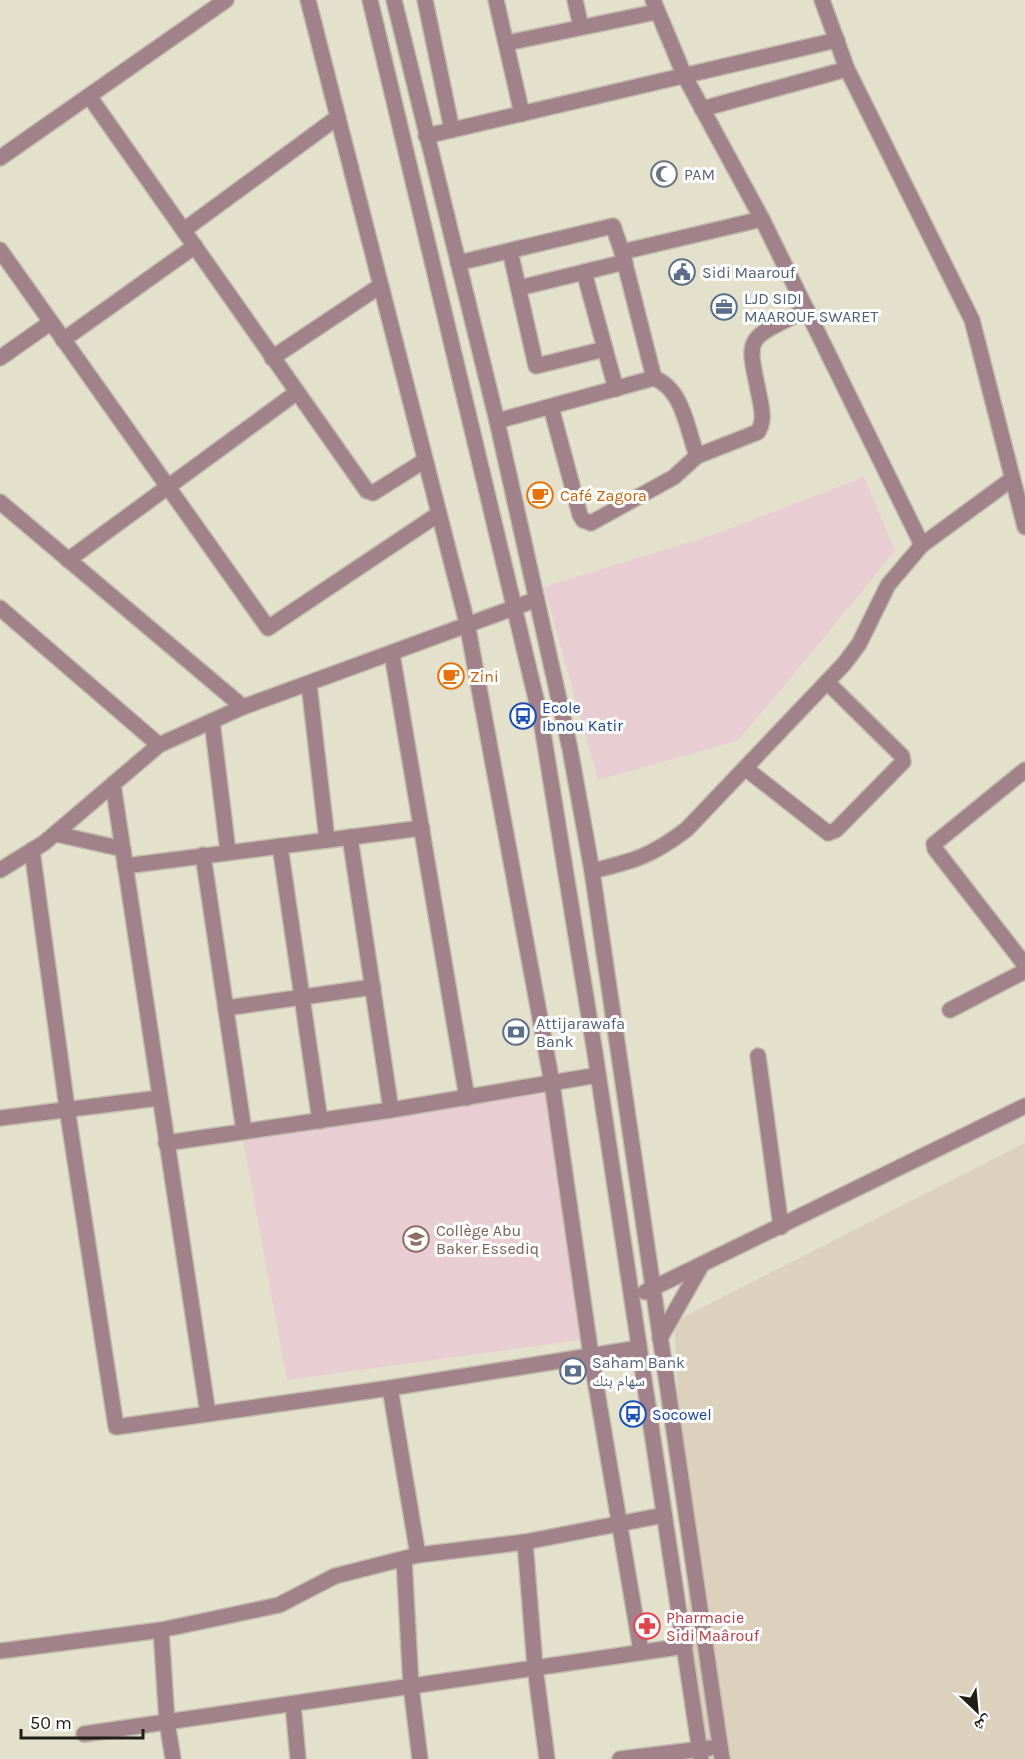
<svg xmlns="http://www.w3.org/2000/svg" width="1025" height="1759" font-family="Karla,'Noto Naskh Arabic',sans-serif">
<rect width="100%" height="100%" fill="#e3e0cc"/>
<polygon fill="#dbd1bd" points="1025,1143 1025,1759 696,1759 674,1322"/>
<g fill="#e8ced3">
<polygon points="864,477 895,551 770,703 737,741 598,780 544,587 716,534"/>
<polygon points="548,1090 587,1339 287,1380 243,1139"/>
</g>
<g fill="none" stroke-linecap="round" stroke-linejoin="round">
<g stroke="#c0bdab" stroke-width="18">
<g id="minor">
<polyline points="308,0 467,623 552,1083 591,1356 641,1651"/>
<polyline points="370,0 541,720 595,1053 701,1759"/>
<polyline points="394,0 497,421 570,749 592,871 722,1759"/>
<polyline points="425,0 452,130"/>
<polyline points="496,0 522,114"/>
<polyline points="575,0 581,27"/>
<polyline points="653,0 685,77 762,219 922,545"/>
<polyline points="822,0 847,69 972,320 1025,527"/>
<polyline points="507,43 656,12"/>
<polyline points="89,96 367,491 373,493 424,461"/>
<polyline points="702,109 847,69"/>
<polyline points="426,136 837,40"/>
<polyline points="0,158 226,0"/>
<polyline points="184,230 338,117"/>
<polyline points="0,250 268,628 437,515"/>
<polyline points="510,251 536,366 605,349"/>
<polyline points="622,252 762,219"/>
<polyline points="458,263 613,226 622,252 654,378"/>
<polyline points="584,272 616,389"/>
<polyline points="519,288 625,262"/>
<polyline points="63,340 195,246"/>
<polyline points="0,358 50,323"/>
<polyline points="272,358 380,286"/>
<path d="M551,407l29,108 3,5 8,3 83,-46 23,-21 61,-24c5,-9 5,-16 3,-27 -13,-69 -22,-63 46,-95"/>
<path d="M497,421l157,-43c29,11 33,51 43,78"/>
<polyline points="0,502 243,707"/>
<polyline points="68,560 296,393"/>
<polyline points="0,608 159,745"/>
<polyline points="392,654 467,1098"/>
<polyline points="309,684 327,840"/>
<polyline points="212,721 228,852"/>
<polyline points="745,768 828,833 836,830 903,762 902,756 827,682"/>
<polyline points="1025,770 934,844 935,849 1025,965"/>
<polyline points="113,784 208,1414"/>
<polyline points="56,834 123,849"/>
<polyline points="350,837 391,1110"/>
<polyline points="280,846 320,1121"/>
<polyline points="32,850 67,1108 116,1427 390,1388 639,1348"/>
<polyline points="203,855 244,1131"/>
<polyline points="125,866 422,828"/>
<polyline points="0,870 44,843 159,745 243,707 535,600"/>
<path d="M592,871c42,-10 60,-15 95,-42l157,-165 15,-20 29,-59 34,-40 90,-66"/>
<polyline points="226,1008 373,987"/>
<polyline points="950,1010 1025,971"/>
<polyline points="758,1056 781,1227"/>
<polyline points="0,1118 159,1098"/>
<polyline points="166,1143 391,1110 598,1075"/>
<polyline points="645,1292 1025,1106"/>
<polyline points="660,1338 701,1266"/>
<polyline points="390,1388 418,1555"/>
<polyline points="525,1542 535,1667 547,1759"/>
<polyline points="404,1559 411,1686 420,1759"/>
<polyline points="161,1630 167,1722 173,1759"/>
<polyline points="0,1651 161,1630 279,1605 335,1576 418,1555 525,1542 664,1515"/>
<polyline points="293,1704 298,1759"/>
<polyline points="84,1734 685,1646"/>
<polyline points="620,1759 710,1748"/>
</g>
</g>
<use href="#minor" stroke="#a2828a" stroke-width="15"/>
</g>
<defs>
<g id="mosque-ring" transform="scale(1.35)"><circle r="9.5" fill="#fff" stroke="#6b7280" stroke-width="1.5"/><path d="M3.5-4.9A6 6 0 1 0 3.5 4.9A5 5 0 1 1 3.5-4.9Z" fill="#6b7280"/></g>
<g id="civic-ring" transform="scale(1.35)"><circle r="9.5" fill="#fff" stroke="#5c6f8a" stroke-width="1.5"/><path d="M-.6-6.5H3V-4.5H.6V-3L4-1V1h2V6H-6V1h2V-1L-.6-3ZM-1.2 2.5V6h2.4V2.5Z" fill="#5c6f8a"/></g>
<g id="office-ring" transform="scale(1.35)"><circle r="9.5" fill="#fff" stroke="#5c6f8a" stroke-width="1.5"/><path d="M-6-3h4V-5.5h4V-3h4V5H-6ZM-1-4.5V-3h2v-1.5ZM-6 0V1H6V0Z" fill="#5c6f8a"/></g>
<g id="cafe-ring" transform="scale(1.35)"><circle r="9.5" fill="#fff" stroke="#e8710a" stroke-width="1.5"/><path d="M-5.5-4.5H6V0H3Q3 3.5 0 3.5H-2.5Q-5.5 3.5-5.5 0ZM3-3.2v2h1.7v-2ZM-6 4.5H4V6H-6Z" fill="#e8710a"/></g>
<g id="bus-ring" transform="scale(1.35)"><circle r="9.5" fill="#fff" stroke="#1a4fb4" stroke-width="1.5"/><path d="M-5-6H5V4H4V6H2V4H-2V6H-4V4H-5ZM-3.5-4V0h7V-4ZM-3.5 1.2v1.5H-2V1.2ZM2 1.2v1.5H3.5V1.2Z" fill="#1a4fb4"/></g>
<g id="bank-ring" transform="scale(1.35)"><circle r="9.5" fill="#fff" stroke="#5c6f8a" stroke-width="1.5"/><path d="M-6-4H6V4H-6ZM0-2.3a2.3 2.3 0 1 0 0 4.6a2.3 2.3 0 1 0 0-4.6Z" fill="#5c6f8a"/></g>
<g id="school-ring" transform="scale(1.35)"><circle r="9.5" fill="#fff" stroke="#8d6e63" stroke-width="1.5"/><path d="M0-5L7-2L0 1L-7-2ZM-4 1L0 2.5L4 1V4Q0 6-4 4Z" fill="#8d6e63"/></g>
<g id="pharmacy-ring" transform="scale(1.35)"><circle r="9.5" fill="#fff" stroke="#e0444e" stroke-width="1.5"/><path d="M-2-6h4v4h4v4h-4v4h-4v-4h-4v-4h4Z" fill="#e0444e"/></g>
</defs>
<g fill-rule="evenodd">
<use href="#mosque-ring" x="664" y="174"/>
<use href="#civic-ring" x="682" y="272"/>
<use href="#office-ring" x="724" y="307"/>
<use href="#cafe-ring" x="540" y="495"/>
<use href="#cafe-ring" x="451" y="676"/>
<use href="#bus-ring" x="523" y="716"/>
<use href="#bank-ring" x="516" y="1032"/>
<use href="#school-ring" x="416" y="1239"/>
<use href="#bank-ring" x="573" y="1371"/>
<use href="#bus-ring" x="633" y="1414"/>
<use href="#pharmacy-ring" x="647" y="1626"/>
</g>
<g text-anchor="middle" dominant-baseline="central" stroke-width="6" stroke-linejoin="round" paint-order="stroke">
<g font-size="16" fill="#5b616d" stroke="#fff" text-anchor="start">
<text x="684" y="174">PAM</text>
</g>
<g font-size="16" fill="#4e5e75" stroke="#fff" text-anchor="start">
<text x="702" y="272">Sidi Maarouf</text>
<text x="744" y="298">LJD SIDI<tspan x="744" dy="18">MAAROUF SWARET</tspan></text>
<text x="536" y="1023">Attijarawafa<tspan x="536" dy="18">Bank</tspan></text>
<text x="592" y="1362">Saham Bank<tspan x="592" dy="18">سهام بنك</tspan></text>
</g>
<g font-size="16" fill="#c56008" stroke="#fff" text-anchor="start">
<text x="560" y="495">Café Zagora</text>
<text x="470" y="676">Zini</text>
</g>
<g font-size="16" fill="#164399" stroke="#fff" text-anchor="start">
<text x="542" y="707">Ecole<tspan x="542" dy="18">Ibnou Katir</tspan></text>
<text x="652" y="1414">Socowel</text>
</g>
<g font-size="16" fill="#785e54" stroke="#fff" text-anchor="start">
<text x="436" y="1230">Collège Abu<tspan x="436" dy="18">Baker Essediq</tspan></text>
</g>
<g font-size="16" fill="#be3a42" stroke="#fff" text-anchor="start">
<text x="666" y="1617">Pharmacie<tspan x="666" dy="18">Sidi Maârouf</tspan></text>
</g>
</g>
<g transform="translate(977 1711) rotate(154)" stroke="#ffffff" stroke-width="4.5" paint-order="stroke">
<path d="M0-4.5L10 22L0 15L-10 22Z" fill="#1f1e16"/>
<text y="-9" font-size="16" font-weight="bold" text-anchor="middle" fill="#1f1e16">ش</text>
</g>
<path d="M21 1729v9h122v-9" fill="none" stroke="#1f1e16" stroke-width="3"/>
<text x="30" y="1729" font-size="18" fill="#1f1e16" stroke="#ffffff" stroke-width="4.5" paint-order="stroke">50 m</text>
</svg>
